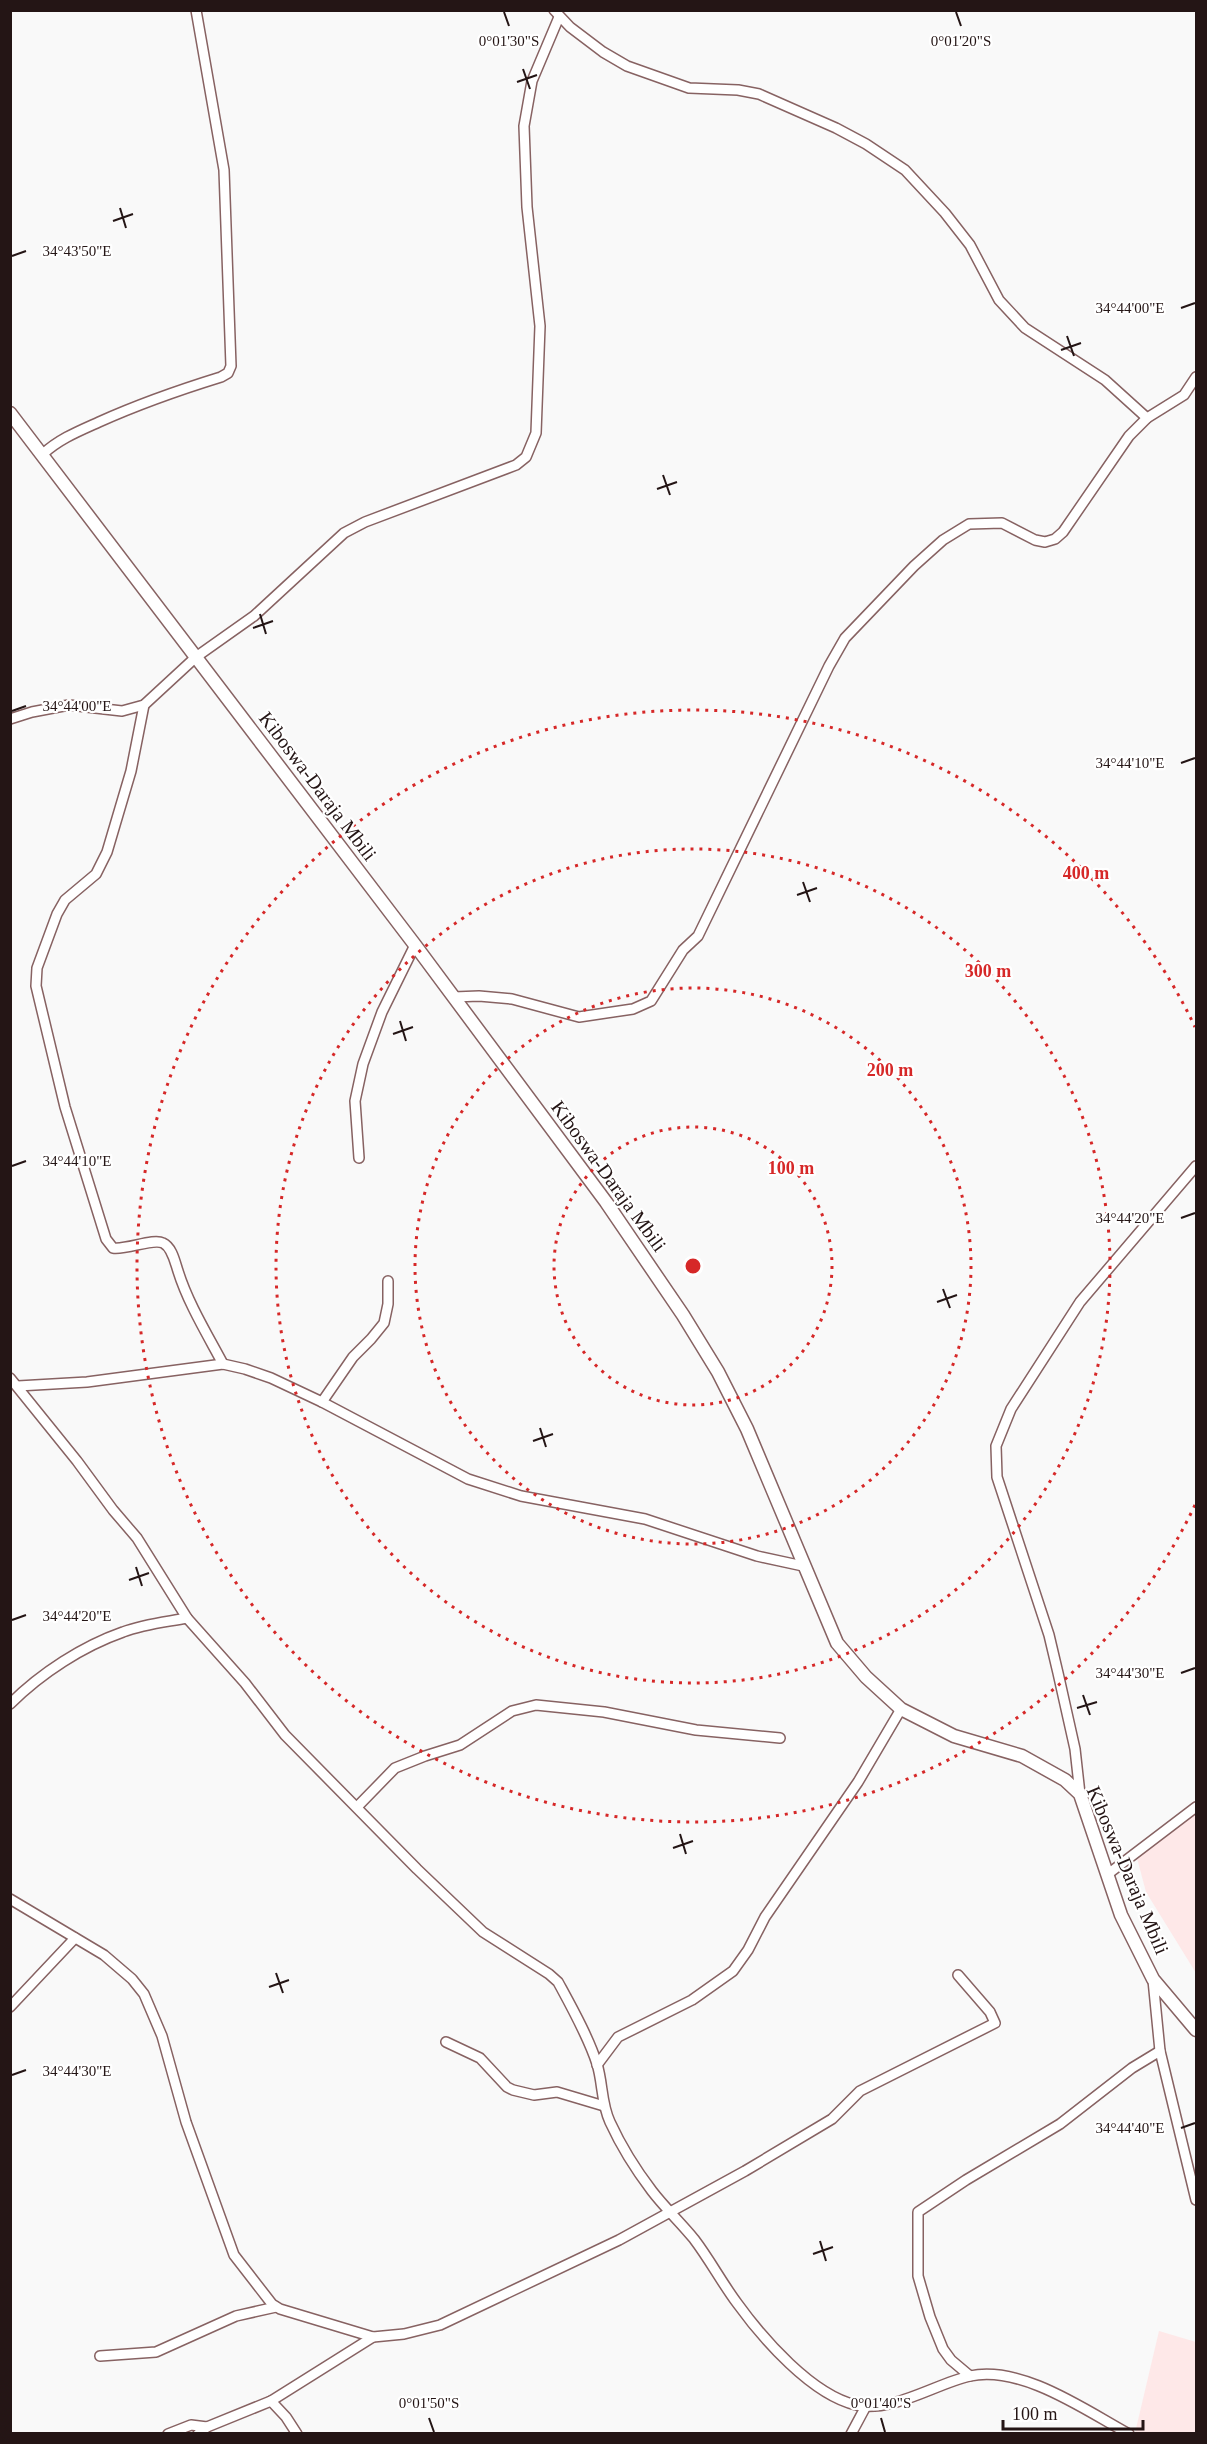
<svg xmlns="http://www.w3.org/2000/svg" width="1207" height="2444" font-family="'Times New Roman',serif">
<rect width="100%" height="100%" fill="#f9f9f9"/>
<g fill="#fee8e8">
<polygon points="1196,1813 1196,1973 1146,1892 1137,1858"/>
<polygon points="1159,2331 1196,2342 1196,2433 1135,2433"/>
</g>
<g fill="none" stroke-linecap="round" stroke-linejoin="round">
<g stroke="#876262" stroke-width="12">
<g id="street">
<polyline points="554,10 570,27 603,52 627,66 689,88 738,90 759,94 836,128 866,144 905,170 945,213 970,245 999,300 1025,328 1105,380 1147,418"/>
<path d="M43,454c16,-15 36,-23 56,-32 40,-18 80,-32 122,-45l7,-4 3,-7 -7,-196 -28,-160"/>
<path d="M144,705l-13,66 -24,81 -11,22 -31,26 -8,14 -20,54 -1,18 29,121 41,132 7,9c14,2 40,-10 50,-5 9,4 12,19 15,28 10,32 29,63 45,93"/>
<polyline points="10,719 32,712 69,705 122,711 144,705 196,657 254,616 344,533 365,522 516,465 526,457 536,433 540,326 527,207 524,126 532,81 559,17"/>
<polyline points="454,997 479,996 512,999 579,1017 633,1009 651,1001 683,950 698,936 829,666 845,638 914,566 943,540 969,524 1002,523 1035,540 1045,542 1055,539 1063,532 1129,436 1147,418 1184,395 1196,377"/>
<polyline points="359,1158 355,1101 363,1064 382,1012 415,945"/>
<polyline points="10,1378 77,1461 113,1510 137,1538 187,1618"/>
<polyline points="18,1386 87,1382 223,1364 245,1369 271,1378 322,1402 468,1479 521,1496 645,1519 757,1556 803,1566"/>
<polyline points="322,1402 353,1357 371,1339 384,1323 388,1304 388,1281"/>
<path d="M10,1704c31,-31 73,-58 113,-72 21,-8 43,-10 64,-14l58,65 40,52 132,134 66,63 66,42 9,8c13,24 31,56 39,82 6,19 4,39 13,58 11,24 26,48 42,69 13,17 29,32 42,48 16,21 28,44 43,64 26,36 75,92 119,102 36,8 79,-21 114,-29 52,-11 115,34 159,58"/>
<polyline points="1080,1794 1075,1749 1058,1673 1049,1635 997,1477 996,1446 1011,1409 1080,1302 1196,1166"/>
<polyline points="357,1807 395,1768 425,1756 460,1745 512,1711 536,1705 604,1712 696,1730 780,1738"/>
<polyline points="1108,1874 1196,1807"/>
<polyline points="10,1899 104,1955 132,1979 144,1994 162,2036 186,2122 234,2255 272,2304 280,2309 373,2337"/>
<polyline points="1153,1980 1160,2051 1196,2200"/>
<polyline points="10,2007 75,1938"/>
<polyline points="446,2042 480,2058 507,2087 513,2090 534,2095 557,2092 604,2106"/>
<polyline points="597,2065 618,2037 692,2000 733,1971 748,1950 765,1917 858,1782 901,1709"/>
<polyline points="100,2356 156,2352 236,2316 276,2307"/>
<polyline points="970,2376 951,2360 943,2349 930,2317 918,2276 918,2212 966,2180 1060,2124 1132,2068 1160,2051"/>
<polyline points="271,2401 286,2417 297,2434"/>
<polyline points="168,2434 191,2425 207,2427"/>
<polyline points="198,2434 207,2427 271,2401 373,2337 404,2334 440,2325 619,2240 745,2171 832,2119 860,2091 995,2023 990,2012 958,1975"/>
<polyline points="851,2434 866,2406"/>
</g>
</g>
<g stroke="#876262" stroke-width="15">
<polyline id="secondary" points="10,413 415,945 606,1202 683,1315 718,1372 747,1429 837,1643 866,1677 901,1709 954,1736 1022,1756 1065,1780 1080,1794 1121,1915 1153,1979 1196,2030"/>
</g>
<use href="#street" stroke="#fff" stroke-width="9"/>
<use href="#secondary" stroke="#fff" stroke-width="12"/>
</g>
<path fill="none" stroke="#241515" stroke-width="2" d="M504,12l5,14M956,12l5,14M523,69l7,20M517,82l20,-7M120,208l6,20M113,221l20,-7M12,256l14,-5M1181,308l14,-5M1067,336l7,20M1061,350l20,-7M663,475l7,20M657,489l20,-7M260,614l6,20M253,628l20,-7M12,711l14,-5M1181,763l14,-5M803,882l7,20M797,895l20,-7M400,1021l6,20M393,1034l20,-7M12,1166l14,-5M1181,1218l14,-5M943,1289l7,19M937,1302l20,-7M540,1428l6,19M533,1441l20,-7M136,1567l6,19M129,1580l20,-7M12,1620l14,-5M1181,1673l14,-5M1083,1695l7,20M1077,1708l20,-6M680,1834l6,20M673,1848l20,-7M276,1973l7,20M269,1987l20,-7M12,2075l14,-5M1181,2128l14,-5M820,2241l6,20M813,2254l20,-7M429,2418l5,14M881,2418l4,14"/>
<g fill="none" stroke="#d62828" stroke-width="3" stroke-dasharray="3 6">
<circle cx="693" cy="1266" r="139"/>
<circle cx="693" cy="1266" r="278"/>
<circle cx="693" cy="1266" r="417"/>
<path d="M1195 1505A556 556 0 1 1 1195 1027"/>
</g>
<g text-anchor="middle" dominant-baseline="central" stroke-width="4.5" stroke-linejoin="round" paint-order="stroke">
<g font-size="20" fill="#241515" stroke="#fff">
<text transform="translate(318 786) rotate(53)">Kiboswa-Daraja Mbili</text>
<text transform="translate(609 1176) rotate(54)">Kiboswa-Daraja Mbili</text>
<text transform="translate(1128 1870) rotate(67)">Kiboswa-Daraja Mbili</text>
</g>
</g>
<g font-size="15" text-anchor="middle" fill="#241515" stroke="#fff" stroke-width="4.5" stroke-linejoin="round" paint-order="stroke">
<text x="509" y="46">0°01'30"S</text>
<text x="961" y="46">0°01'20"S</text>
<text x="77" y="256">34°43'50"E</text>
<text x="1130" y="313">34°44'00"E</text>
<text x="77" y="711">34°44'00"E</text>
<text x="1130" y="768">34°44'10"E</text>
<text x="77" y="1166">34°44'10"E</text>
<text x="1130" y="1223">34°44'20"E</text>
<text x="77" y="1621">34°44'20"E</text>
<text x="1130" y="1678">34°44'30"E</text>
<text x="77" y="2076">34°44'30"E</text>
<text x="1130" y="2133">34°44'40"E</text>
<text x="429" y="2408">0°01'50"S</text>
<text x="881" y="2408">0°01'40"S</text>
</g>
<circle cx="693" cy="1266" r="9" fill="#d62828" stroke="#fff" stroke-width="3"/>
<g font-size="18" text-anchor="middle" font-weight="bold" fill="#d62828" stroke="#fff" stroke-width="4.5" stroke-linejoin="round" paint-order="stroke">
<text x="1086" y="879">400 m</text>
<text x="988" y="977">300 m</text>
<text x="890" y="1076">200 m</text>
<text x="791" y="1174">100 m</text>
</g>
<rect width="1207" height="2444" fill="none" stroke="#241515" stroke-width="24"/>
<path d="M1003 2420v9h140v-9" fill="none" stroke="#241515" stroke-width="3"/>
<text x="1012" y="2420" font-size="18" fill="#241515" stroke="#ffffff" stroke-width="4.5" paint-order="stroke">100 m</text>
</svg>
